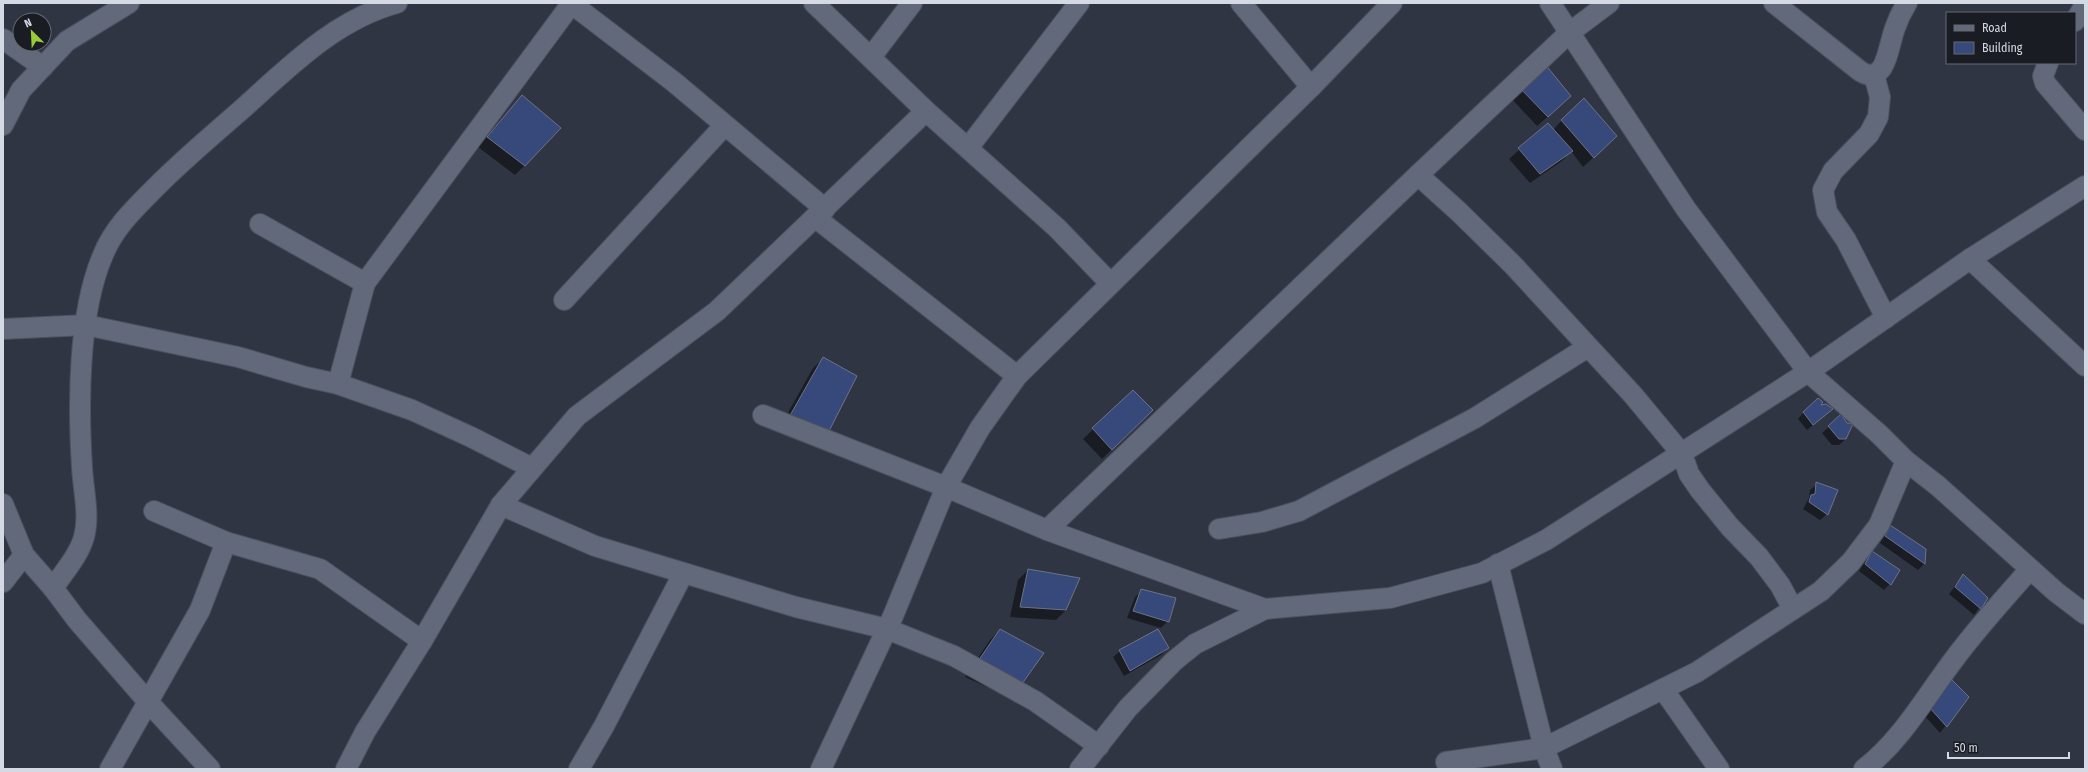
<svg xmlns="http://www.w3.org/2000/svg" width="2088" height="772" font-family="'Fira Sans Condensed',sans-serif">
<rect width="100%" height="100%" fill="#2f3543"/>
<g fill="#0007">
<polygon points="1518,86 1560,106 1537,126 1509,96"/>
<polygon points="522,96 525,165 515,175 478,147"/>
<polygon points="1562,120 1606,146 1583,167 1571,151 1562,161 1530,183 1509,159 1548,124 1553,130"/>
<polygon points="823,359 856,377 779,429 813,368"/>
<polygon points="1133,391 1152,410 1102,459 1083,439"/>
<polygon points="1804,412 1825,415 1807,430 1798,419"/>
<polygon points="1841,416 1846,439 1839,445 1832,445 1822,433"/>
<polygon points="1817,484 1827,514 1820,520 1803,509 1809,498 1810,490"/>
<polygon points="1890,527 1925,550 1924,564 1918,570 1880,543 1884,533"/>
<polygon points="1872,552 1890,584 1884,590 1859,571 1866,558"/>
<polygon points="1028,570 1066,610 1056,620 1010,617 1018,580"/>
<polygon points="1963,576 1986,598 1974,615 1949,594"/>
<polygon points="1142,591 1168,621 1161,628 1127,618 1135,597"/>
<polygon points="1000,630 1009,697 965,677 990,640"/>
<polygon points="1168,648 1161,655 1124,676 1113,657 1120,651"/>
<polygon points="1944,687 1967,697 1940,733 1923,714"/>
</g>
<g fill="#37497b" stroke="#6c7384">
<polygon points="1544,63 1571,96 1548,117 1518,86"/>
<polygon points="522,95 561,128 525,166 487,137"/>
<polygon points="1584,98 1617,136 1594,158 1561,120"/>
<polygon points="1548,123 1573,151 1540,174 1518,148"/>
<polygon points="823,357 857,376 827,435 788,419"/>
<polygon points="1133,390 1153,410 1112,450 1092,428"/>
<polygon points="1818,398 1823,402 1821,405 1826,404 1833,409 1813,425 1803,412"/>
<polygon points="1841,414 1847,423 1853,424 1846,439 1839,439 1828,426"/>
<polygon points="1816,482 1838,490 1828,515 1809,502 1811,495 1815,494"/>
<polygon points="1890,525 1926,549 1925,564 1885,536"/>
<polygon points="1872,551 1900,570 1891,585 1865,564"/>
<polygon points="1028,569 1080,578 1066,610 1020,607"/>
<polygon points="1963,574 1988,598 1981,609 1955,587"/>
<polygon points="1141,589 1176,598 1169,622 1133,611"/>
<polygon points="1000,629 1044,653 1019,688 974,667"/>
<polygon points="1158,629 1169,648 1130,671 1119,650"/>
<polygon points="1951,679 1969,697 1947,727 1929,707"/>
</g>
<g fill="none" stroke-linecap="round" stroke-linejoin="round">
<g stroke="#4c515e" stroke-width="22">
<g id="minor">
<polyline points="814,3 926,111 1057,228 1110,283"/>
<polyline points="1241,3 1311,87"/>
<path d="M1774,3l86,68c6,4 13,6 19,0 8,-6 12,-33 16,-43 3,-9 7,-17 12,-25"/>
<polyline points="572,4 674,82 825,209"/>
<polyline points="2075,21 2085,5"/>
<polyline points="3,39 43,67"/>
<polyline points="871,57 912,3"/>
<polyline points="2048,63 2043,76 2045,83 2085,130"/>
<polyline points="1874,75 1880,97 1878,117 1869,134 1833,171 1823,190 1827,212 1846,240 1886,318"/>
<polyline points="3,125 21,90 67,41 129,3"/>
<polyline points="968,148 1079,3"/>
<polyline points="1418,175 1459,212 1513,265 1633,395 1682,454 1689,474 1700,490 1730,527 1759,557 1780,585 1793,609"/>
<polyline points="816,218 1017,376"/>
<polyline points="260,224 365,283"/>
<polyline points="1970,259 2085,366"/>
<polyline points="564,300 725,125"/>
<polyline points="3,329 86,325 238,357 306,377 338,384 412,410 471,437 532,468"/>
<polyline points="338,384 365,283 572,3"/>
<polyline points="763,415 946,487 1047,530 1265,609"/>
<polyline points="1906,461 1938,486 2056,592 2085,614"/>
<polyline points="3,504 24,555 53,588 77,620 149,703 210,769"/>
<polyline points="501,505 595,546 796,607 887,629 954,656 1035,701 1099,746"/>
<polyline points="154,511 226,542 320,569 422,641"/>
<polyline points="1219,529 1262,522 1299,511 1475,418 1588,347"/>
<polyline points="1047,530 1418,175 1569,33 1609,3"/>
<polyline points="1498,564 1544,748 1552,769"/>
<polyline points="3,582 24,555"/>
<path d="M53,588c11,-16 26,-33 31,-51 6,-22 -1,-48 -2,-70 -4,-63 -4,-154 21,-212 10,-25 28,-43 47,-62 28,-29 59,-55 90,-82 47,-42 94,-91 157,-108"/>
<polyline points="1663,689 1719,769"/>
<polyline points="1446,762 1544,748 1697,672 1821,591 1851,562 1879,525 1906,461 1879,434 1808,372 1686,209 1550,3"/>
<polyline points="110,769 200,610 226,542"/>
<polyline points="346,769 365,732 422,641 501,505 577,416 717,311 926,111"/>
<polyline points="579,769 604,726 683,574"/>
<polyline points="821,769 893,616 946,487 980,428 1017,376 1311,87 1392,3"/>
<polyline points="1080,769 1128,708 1174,661 1195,644 1265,609 1390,598 1482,573 1546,540 1808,372 1970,259 2085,186"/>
<path d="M1864,769c38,-29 62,-73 91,-111 23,-31 50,-60 75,-89"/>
</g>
</g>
<use href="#minor" stroke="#62697a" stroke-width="20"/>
</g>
<rect width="2088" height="772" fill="none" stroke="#d5d9e3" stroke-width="8"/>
<rect x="1946" y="12" width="130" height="52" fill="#1a1c23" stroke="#656870"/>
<rect x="1954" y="25" width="20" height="6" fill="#62697a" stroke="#656870"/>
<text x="1982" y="32" font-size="12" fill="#d5d9e3">Road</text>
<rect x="1954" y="42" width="20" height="12" fill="#37497b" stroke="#656870"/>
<text x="1982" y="52" font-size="12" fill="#d5d9e3">Building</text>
<g transform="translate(32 32) rotate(336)"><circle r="19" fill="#1a1c23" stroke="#656870"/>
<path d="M0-3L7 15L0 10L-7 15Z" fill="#98cb37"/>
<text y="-6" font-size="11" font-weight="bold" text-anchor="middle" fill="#d5d9e3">N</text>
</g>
<path d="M1948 752v6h121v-6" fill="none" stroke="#d5d9e3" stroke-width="2"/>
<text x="1954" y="752" font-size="12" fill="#d5d9e3" stroke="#1a1c23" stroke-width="3" paint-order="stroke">50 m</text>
</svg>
